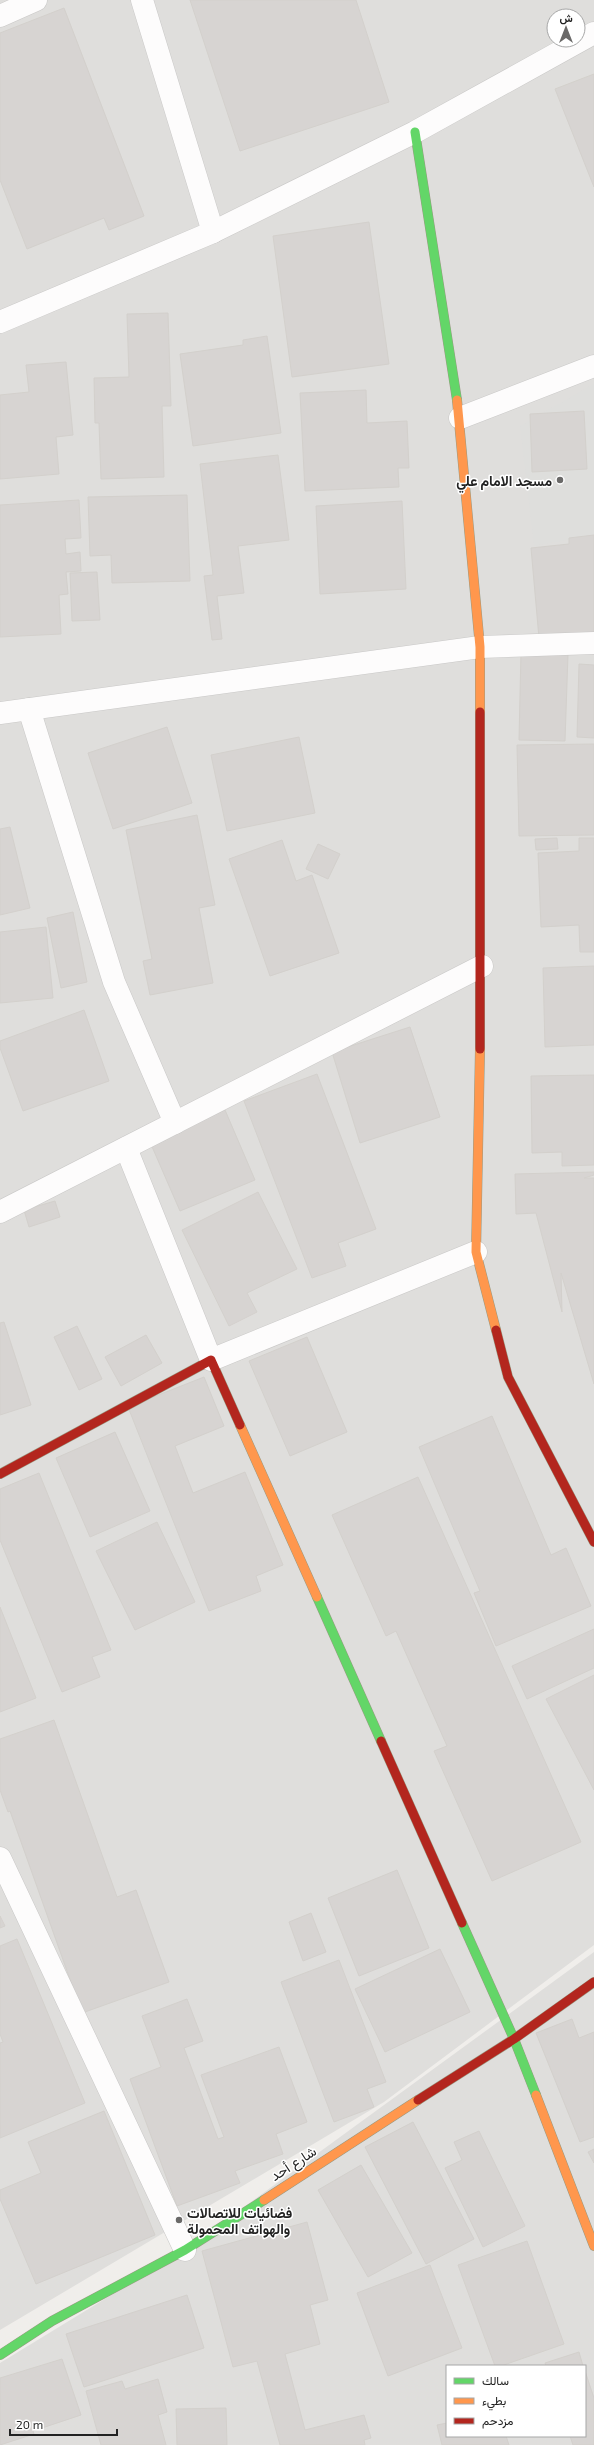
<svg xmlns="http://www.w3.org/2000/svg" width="594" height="2445" font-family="'Exo 2',Vazirmatn,sans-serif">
<rect width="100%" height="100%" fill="#f0eeeb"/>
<g fill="#dfdedc" fill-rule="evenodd">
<path d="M0,0h594v1945l-210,157 -384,228zM554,16h24v24h-24z"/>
<path d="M594,1952v493h-594v-82l185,-113zM447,2366h138v70h-138z"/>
</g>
<polygon fill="#dededc" points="594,384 594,535 534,546 520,426"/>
<g fill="#d7d4d2" stroke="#d3d0cc">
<polygon points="190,0 356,0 389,102 240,151"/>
<polygon points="64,8 144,216 109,230 104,218 27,249 0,180 0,33"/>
<polygon points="594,74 594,187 555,89"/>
<polygon points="369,222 389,364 292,377 273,236"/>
<polygon points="168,313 171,406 162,406 164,477 101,479 99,423 95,423 94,378 129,377 127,314"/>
<polygon points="267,336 281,433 193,446 180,354 243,345 243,340"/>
<polygon points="66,362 73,435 56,437 59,474 0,479 0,395 29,392 26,365"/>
<polygon points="366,390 367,423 407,421 409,468 398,468 399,487 305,491 300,393"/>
<polygon points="584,411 587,469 532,472 530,414"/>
<polygon points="278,455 289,540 238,546 244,593 217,596 222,639 212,640 204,576 213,575 200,464"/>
<polygon points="187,495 190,581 112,583 111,555 90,556 88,497"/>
<polygon points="79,500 81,538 65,539 66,554 80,552 81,571 66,572 68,594 59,595 61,634 0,637 0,505"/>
<polygon points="402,501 406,589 320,594 316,506"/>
<polygon points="594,535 594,633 539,638 531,548 569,544 569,538"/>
<polygon points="97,572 100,620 72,621 70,573"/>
<polygon points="521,652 568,654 565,741 519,740"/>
<polygon points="579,664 594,665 594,738 577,737"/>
<polygon points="167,727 192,803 113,829 88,753"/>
<polygon points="299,737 315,813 227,831 211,755"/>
<polygon points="594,744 594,835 519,836 517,745"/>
<polygon points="197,815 215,905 199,908 213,983 150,995 143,961 152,959 126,830"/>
<polygon points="10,827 30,908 0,915 0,829"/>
<polygon points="557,838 558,849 536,850 535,839"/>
<polygon points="579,838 594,838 594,952 580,952 579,925 541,927 538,853 579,851"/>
<polygon points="282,840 296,881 312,875 339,953 270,976 229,859"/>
<polygon points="318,844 340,854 328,879 306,869"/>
<polygon points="73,912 87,982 61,988 47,918"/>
<polygon points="46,927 53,998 0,1003 0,932"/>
<polygon points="594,966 594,1045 545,1047 543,968"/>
<polygon points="84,1010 109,1081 23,1111 0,1048 0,1041"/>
<polygon points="410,1027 440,1117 360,1143 332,1052"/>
<polygon points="317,1074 376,1229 338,1243 346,1266 312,1278 244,1101"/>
<polygon points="594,1075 594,1165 562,1166 562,1152 532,1153 531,1076"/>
<polygon points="225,1110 255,1180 180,1211 150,1142"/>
<polygon points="594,1172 594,1175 584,1178 594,1178 594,1384 561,1273 562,1312 536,1213 516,1214 515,1174"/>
<polygon points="258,1192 297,1269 247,1293 257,1312 229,1326 182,1230"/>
<polygon points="55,1201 60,1217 29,1227 24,1210"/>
<polygon points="4,1322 31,1405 0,1415 0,1323"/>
<polygon points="77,1326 102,1379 79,1390 54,1337"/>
<polygon points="146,1335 162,1363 121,1386 105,1357"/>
<polygon points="307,1337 347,1432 290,1456 249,1361"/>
<polygon points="204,1377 224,1426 175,1446 193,1493 245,1472 283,1565 256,1576 261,1591 209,1611 128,1407"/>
<polygon points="492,1416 551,1555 566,1548 591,1606 496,1646 474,1593 480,1591 419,1447"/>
<polygon points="115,1432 150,1511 90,1537 56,1458"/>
<polygon points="39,1473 111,1650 92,1657 100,1677 62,1692 0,1540 0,1489"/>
<polygon points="418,1477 581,1842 492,1881 434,1751 447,1746 396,1631 386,1636 332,1515"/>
<polygon points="157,1522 195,1602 135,1630 96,1551"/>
<polygon points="0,1607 36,1698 0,1712"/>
<polygon points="594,1629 594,1668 527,1699 512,1666"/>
<polygon points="594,1675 594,1790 546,1699"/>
<polygon points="54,1720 117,1897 136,1890 169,1982 82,2013 10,1811 8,1812 0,1790 0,1739"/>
<polygon points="397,1870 429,1948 359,1976 328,1898"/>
<polygon points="311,1913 326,1952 303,1961 289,1922"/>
<polygon points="0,1916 5,1926 0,1928"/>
<polygon points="17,1939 85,2103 0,2138 0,2043 3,2042 0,2034 0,1946"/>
<polygon points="440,1949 470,2012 385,2052 355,1989"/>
<polygon points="339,1960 386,2082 367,2089 374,2107 334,2122 281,1982"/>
<polygon points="187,1999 203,2041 184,2048 218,2139 224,2137 201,2075 279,2047 307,2122 276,2134 283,2154 235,2171 240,2183 177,2206 130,2079 161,2067 142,2016"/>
<polygon points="572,2019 579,2038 594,2032 594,2137 580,2142 536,2033"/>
<polygon points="104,2111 155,2235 36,2284 0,2199 0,2190 41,2173 28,2142"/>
<polygon points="413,2122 474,2239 426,2264 365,2147"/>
<polygon points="479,2131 525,2226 483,2247 445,2168 462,2160 454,2142"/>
<polygon points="594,2149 594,2163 588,2152"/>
<polygon points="361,2165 412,2253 368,2277 318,2190"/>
<polygon points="307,2222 328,2300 310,2305 320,2344 285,2354 305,2430 364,2415 371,2438 364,2440 365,2445 280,2445 257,2361 233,2367 202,2251"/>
<polygon points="527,2241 564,2344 501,2366 495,2366 458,2265"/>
<polygon points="430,2265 462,2348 388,2376 357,2293"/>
<polygon points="187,2295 204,2348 84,2387 66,2334"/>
<polygon points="579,2352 583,2366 546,2366 545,2363"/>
<polygon points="62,2359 81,2415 33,2431 34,2434 0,2445 0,2378"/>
<polygon points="585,2371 594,2398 594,2445 573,2445 570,2436 585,2436"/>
<polygon points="158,2379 167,2412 158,2415 166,2445 101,2445 86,2391 122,2381 125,2389"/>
<polygon points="226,2408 227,2445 177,2445 176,2409"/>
<polygon points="447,2423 447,2436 506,2436 509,2445 442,2445 437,2425"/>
</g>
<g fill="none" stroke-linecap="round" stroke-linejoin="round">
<g stroke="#c9c8c7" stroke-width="23">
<g id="street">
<polyline points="142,0 213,232"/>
<polyline points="0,16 36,0"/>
<polyline points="0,322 213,232 415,132 594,33"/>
<polyline points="460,418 594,366"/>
<polyline points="29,709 114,982 175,1123"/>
<polyline points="0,713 480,647 594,643"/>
<polyline points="126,1148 211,1360 476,1252"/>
<polyline points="0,1212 482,966"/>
<polyline points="0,1858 185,2250"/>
</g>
</g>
<g stroke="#999a82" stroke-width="10">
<g id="fast">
<polyline points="415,132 457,400"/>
<polyline points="317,1597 381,1741"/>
<polyline points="462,1923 514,2039 536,2095"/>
<polyline points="0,2355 52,2321 185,2250 264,2200"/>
</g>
</g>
<g stroke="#999a82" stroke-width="10">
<g id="slow">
<polyline points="457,400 480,647 480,712"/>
<polyline points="480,1049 476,1252 496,1330"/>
<polyline points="240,1425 317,1597"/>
<polyline points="536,2095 594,2246"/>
<polyline points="264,2200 418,2100"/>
</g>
</g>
<g stroke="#999a82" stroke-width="10">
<g id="jam">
<polyline points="480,1049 480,712"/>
<polyline points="496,1330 508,1377 594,1542"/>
<polyline points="0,1474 211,1360 240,1425"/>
<polyline points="381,1741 462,1923"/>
<polyline points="418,2100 514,2039 594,1982"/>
</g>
</g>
<use href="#street" stroke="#fdfcfc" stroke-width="22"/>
<use href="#fast" stroke="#63d668" stroke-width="9"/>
<use href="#slow" stroke="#ff974d" stroke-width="9"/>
<use href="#jam" stroke="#b3261e" stroke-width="9"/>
</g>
<g fill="#6a6968" stroke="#fff" stroke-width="1.5">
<circle cx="560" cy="480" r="4"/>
<circle cx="179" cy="2220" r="4"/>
</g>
<g text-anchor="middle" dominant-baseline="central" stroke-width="3" stroke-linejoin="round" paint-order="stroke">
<g font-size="14" font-weight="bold" fill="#222" stroke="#fff" text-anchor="end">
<text x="552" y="480">مسجد الامام علي</text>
<text x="187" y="2212" text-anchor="start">فضائيات للاتصالات<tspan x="187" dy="16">والهواتف المحمولة</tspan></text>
</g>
<g font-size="14" fill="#222" stroke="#fff">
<text transform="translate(293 2163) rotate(-33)">شارع أحد</text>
</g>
</g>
<rect x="446" y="2365" width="140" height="72" fill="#ffffff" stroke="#a7a7a7"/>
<rect x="454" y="2378" width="20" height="6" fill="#63d668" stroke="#a7a7a7"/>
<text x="482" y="2385" font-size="12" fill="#222222">سالك</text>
<rect x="454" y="2398" width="20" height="6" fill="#ff974d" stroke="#a7a7a7"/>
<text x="482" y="2405" font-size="12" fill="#222222">بطيء</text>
<rect x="454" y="2418" width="20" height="6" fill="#b3261e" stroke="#a7a7a7"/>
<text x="482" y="2425" font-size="12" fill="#222222">مزدحم</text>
<g transform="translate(566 28)"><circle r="19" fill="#ffffff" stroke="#a7a7a7"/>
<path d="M0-3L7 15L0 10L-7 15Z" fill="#6a6968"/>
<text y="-6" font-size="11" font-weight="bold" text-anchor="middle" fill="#222222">ش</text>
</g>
<path d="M10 2429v6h107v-6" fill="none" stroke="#222222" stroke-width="2"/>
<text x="16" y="2429" font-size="12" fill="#222222" stroke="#ffffff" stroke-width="3" paint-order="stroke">20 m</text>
</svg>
